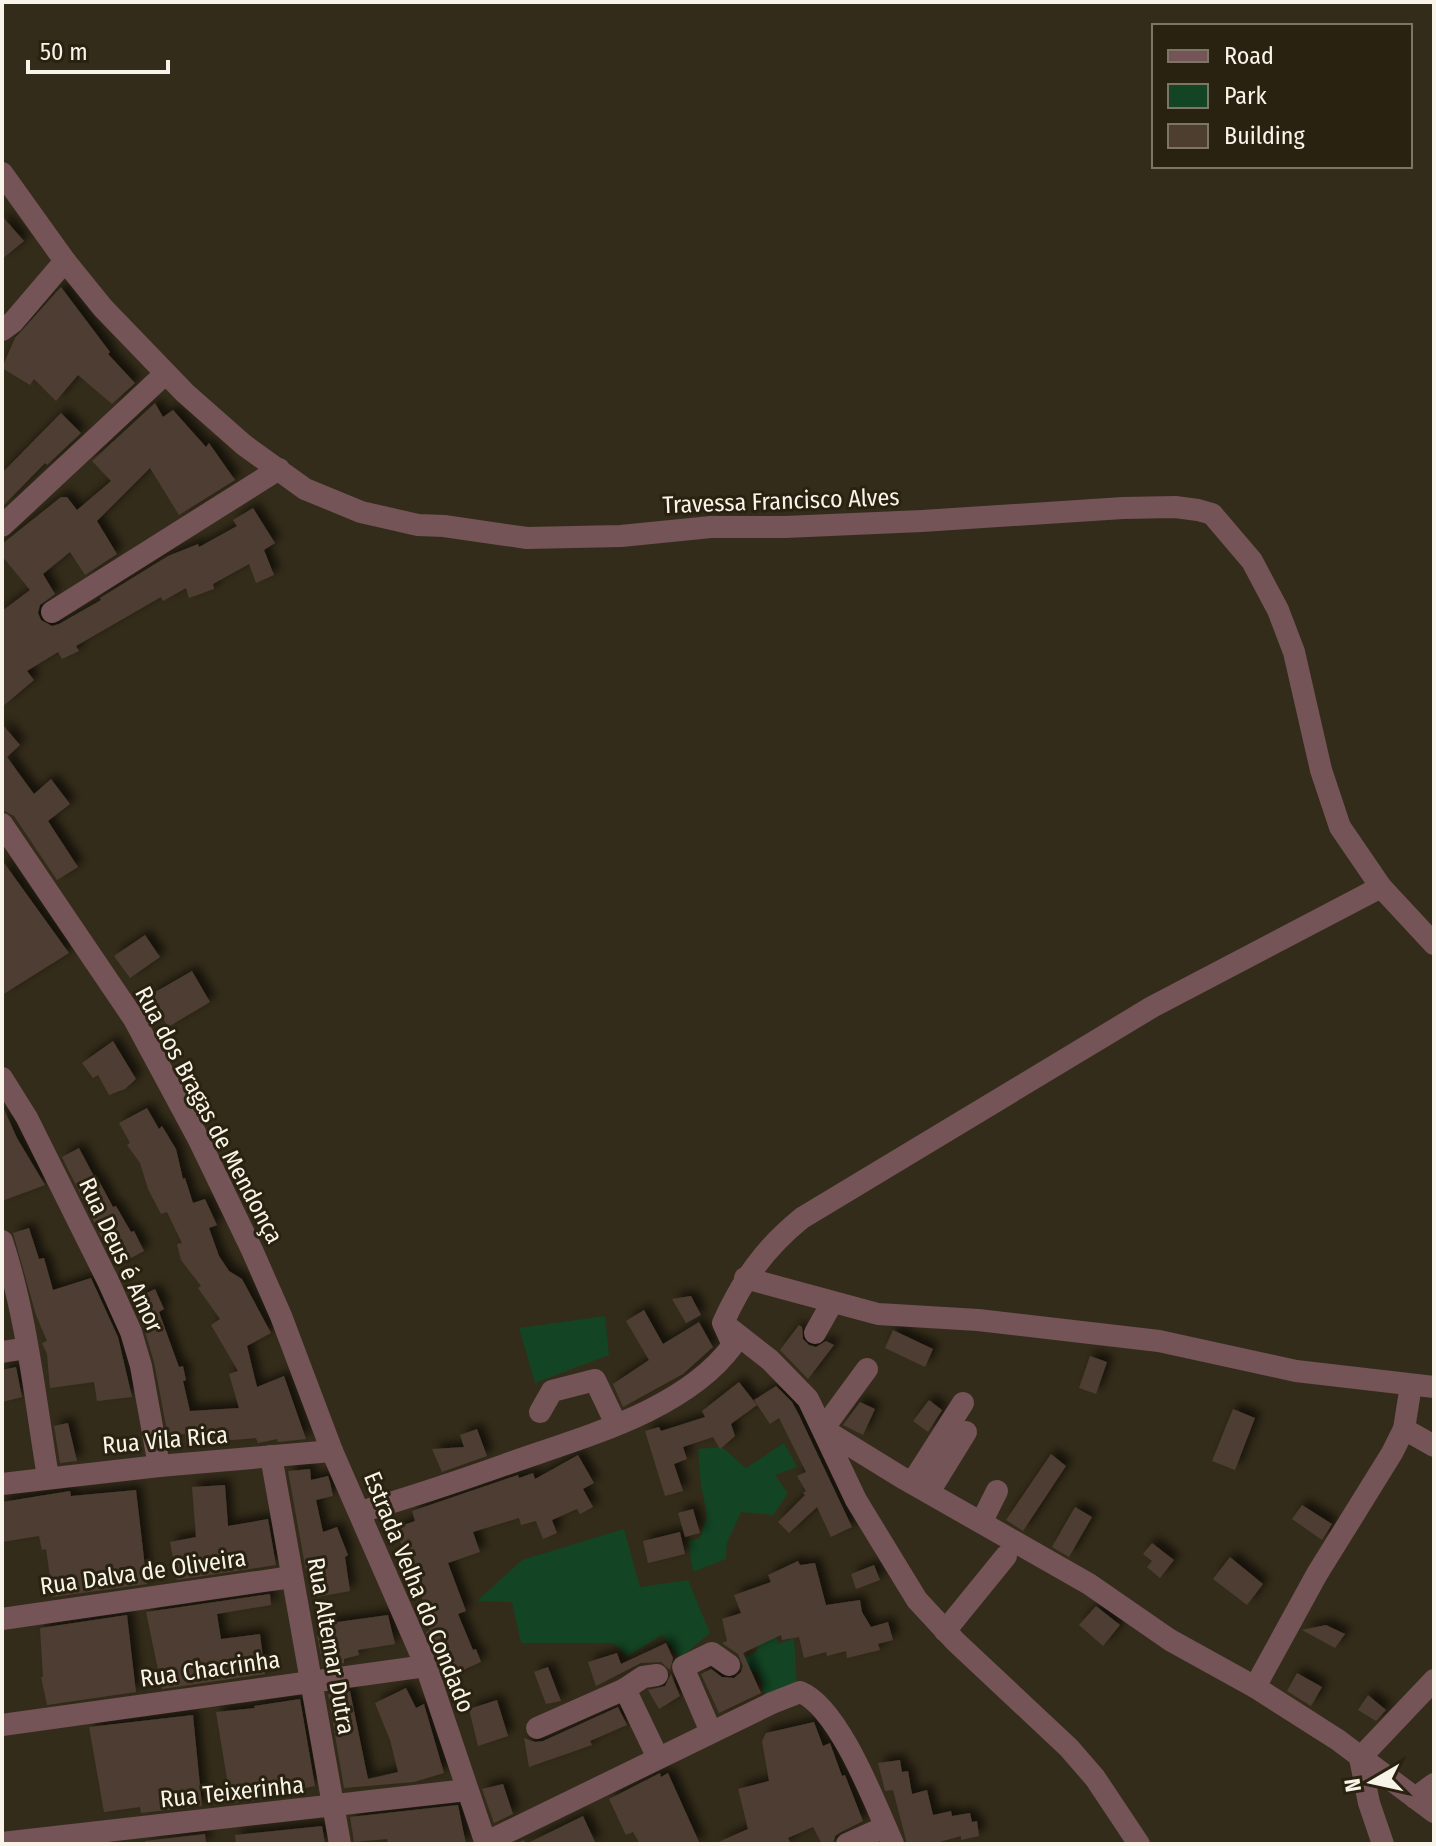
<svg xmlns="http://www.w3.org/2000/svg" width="1436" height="1846" font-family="'Fira Sans Condensed',sans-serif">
<defs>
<filter id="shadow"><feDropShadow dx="6" dy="-6" stdDeviation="4" flood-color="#0009"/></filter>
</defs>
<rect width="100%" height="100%" fill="#342c1a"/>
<g fill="#134423">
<polygon points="605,1316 609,1355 535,1383 519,1328"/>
<polygon points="784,1443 797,1467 775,1475 788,1493 773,1515 741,1512 727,1543 726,1559 693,1572 688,1542 700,1538 707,1515 701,1485 698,1449 722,1447 746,1468"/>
<polygon points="624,1529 640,1587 688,1580 710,1633 680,1658 662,1635 628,1656 613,1643 521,1643 512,1602 477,1601 522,1560"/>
<polygon points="775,1631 778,1644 794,1638 797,1687 767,1700 758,1672 749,1672 743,1659 757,1652 759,1641"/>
</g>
<g fill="#4e3e30" filter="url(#shadow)">
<polygon points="2,216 24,241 2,259"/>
<polygon points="61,287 110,352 108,354 135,383 112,404 78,375 56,401 34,379 30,385 2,368 15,338"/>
<polygon points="155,403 163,417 173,410 206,447 209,443 235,480 179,515 150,468 97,521 117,554 85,575 70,552 43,574 55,594 40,605 38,613 41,620 52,626 59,624 101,600 100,598 168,556 198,544 199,547 237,526 233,520 253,508 275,543 264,550 274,575 256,583 249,564 213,584 214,589 189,598 186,588 163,601 161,597 76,646 79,651 62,659 58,652 27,671 34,680 2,707 2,611 30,590 2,556 2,544 61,497 67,497 77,510 111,481 92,461"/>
<polygon points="61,413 81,433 47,465 45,463 2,507 2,473"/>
<polygon points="2,724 20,745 7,757 34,794 51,779 70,804 48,821 78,867 57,880 14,816 2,810"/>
<polygon points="2,860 69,953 2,995"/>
<polygon points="145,935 160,957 130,978 114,956"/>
<polygon points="192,971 210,1002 168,1027 150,995"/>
<polygon points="113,1041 136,1079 125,1089 109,1095 98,1075 93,1078 82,1063"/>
<polygon points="2,1105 17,1138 45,1185 2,1201"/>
<polygon points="147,1108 159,1129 162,1126 176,1149 183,1179 185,1178 193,1203 205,1199 217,1225 209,1228 219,1256 229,1271 242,1279 271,1333 247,1346 257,1387 284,1376 306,1439 278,1442 277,1439 258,1443 256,1438 186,1444 185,1434 168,1436 154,1362 144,1328 132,1300 155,1289 164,1309 159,1312 179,1367 183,1366 186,1380 183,1381 190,1411 239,1408 229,1374 238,1371 211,1325 220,1319 198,1288 201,1286 181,1260 177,1244 182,1243 167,1212 161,1214 148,1189 140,1163 127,1145 130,1143 119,1123"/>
<polygon points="79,1148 96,1180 98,1179 113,1207 116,1206 131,1232 134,1231 144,1251 116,1266 62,1157"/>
<polygon points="29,1228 39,1259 44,1258 53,1290 91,1278 118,1337 132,1397 97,1401 94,1382 50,1388 47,1354 42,1343 47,1341 36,1315 13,1233"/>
<polygon points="691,1296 701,1315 686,1323 672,1299"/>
<polygon points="644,1310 663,1344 699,1322 713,1347 683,1374 623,1407 613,1384 649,1360 626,1321"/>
<polygon points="799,1325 802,1327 803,1339 809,1345 816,1347 826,1341 834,1345 808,1379 780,1350"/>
<polygon points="893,1330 933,1349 925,1367 885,1348"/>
<polygon points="1090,1356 1107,1362 1096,1394 1079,1388"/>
<polygon points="16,1367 22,1397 2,1402 2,1370"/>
<polygon points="739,1382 757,1405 731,1424 735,1436 720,1449 713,1437 683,1447 687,1459 674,1464 683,1491 665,1496 645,1431 659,1427 661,1431 705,1417 702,1411"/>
<polygon points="776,1386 792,1402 799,1415 852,1527 831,1537 817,1507 789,1533 778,1522 805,1495 803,1493 806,1491 797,1476 806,1472 779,1418 770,1424 754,1400"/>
<polygon points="929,1400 942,1410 928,1432 913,1421"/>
<polygon points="860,1402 875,1409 863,1435 843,1425"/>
<polygon points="1233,1409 1255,1418 1235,1470 1212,1461"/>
<polygon points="68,1423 77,1461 60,1463 54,1426"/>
<polygon points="477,1429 487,1456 442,1472 432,1449 464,1447 460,1435"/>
<polygon points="1051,1454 1066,1466 1023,1531 1006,1520"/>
<polygon points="578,1455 594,1483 583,1489 593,1507 580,1514 577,1509 552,1520 557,1533 543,1539 536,1521 521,1525 519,1518 473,1532 480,1552 448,1563 466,1611 458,1614 473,1650 476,1649 481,1662 445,1678 426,1632 430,1630 419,1603 423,1601 395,1528 415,1521 412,1511 518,1475 519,1478 533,1473 535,1479"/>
<polygon points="310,1469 311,1480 328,1476 330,1482 333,1496 316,1500 323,1532 337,1527 348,1555 345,1557 350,1591 317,1597 312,1569 306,1571 288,1471"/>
<polygon points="225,1485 228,1526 268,1519 276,1565 177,1580 170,1542 196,1537 192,1487"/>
<polygon points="136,1490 147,1584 53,1597 46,1549 42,1550 39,1536 2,1542 2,1502 70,1491 71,1496"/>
<polygon points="1302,1505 1332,1524 1322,1540 1292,1519"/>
<polygon points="1075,1507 1092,1517 1069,1557 1052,1547"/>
<polygon points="693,1509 700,1533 685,1537 678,1513"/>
<polygon points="680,1532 685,1554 648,1563 643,1541"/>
<polygon points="1152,1543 1174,1560 1160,1578 1147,1567 1152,1561 1143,1554"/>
<polygon points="1230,1557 1263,1584 1247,1605 1213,1579"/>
<polygon points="798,1561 800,1565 815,1563 826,1605 860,1600 862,1612 871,1627 888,1622 893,1640 878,1644 880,1650 847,1658 846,1651 827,1656 826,1652 804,1658 799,1637 782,1640 781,1635 743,1653 761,1693 719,1713 701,1674 711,1669 722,1677 734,1678 741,1672 743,1666 738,1654 722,1643 727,1641 722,1619 741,1613 734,1595 771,1582 768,1575"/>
<polygon points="874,1565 880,1580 856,1589 851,1574"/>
<polygon points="270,1594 271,1605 217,1614 221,1639 260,1634 265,1674 162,1689 146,1612"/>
<polygon points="1096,1606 1120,1625 1103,1646 1079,1625"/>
<polygon points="127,1615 136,1692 47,1705 41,1677 43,1677 40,1628"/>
<polygon points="388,1615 395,1644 358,1650 359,1655 344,1659 344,1663 323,1666 317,1635 325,1634 323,1624"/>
<polygon points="1326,1625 1345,1634 1335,1648 1302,1630"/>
<polygon points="666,1643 673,1658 670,1670 661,1662 641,1663 596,1686 588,1662 617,1653 621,1664"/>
<polygon points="548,1667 561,1701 546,1704 534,1672"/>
<polygon points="1297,1673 1322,1687 1311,1706 1287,1691"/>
<polygon points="671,1674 680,1696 659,1709 648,1690 665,1686"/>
<polygon points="406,1688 416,1708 424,1704 444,1773 414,1782 344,1788 328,1694 350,1691 368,1779 398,1772 390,1740 375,1703"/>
<polygon points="1368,1695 1386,1710 1376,1721 1358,1710"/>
<polygon points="300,1699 315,1786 265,1796 265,1799 231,1803 216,1712 255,1708 254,1706"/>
<polygon points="497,1700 508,1736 478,1746 469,1709"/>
<polygon points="618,1707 627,1725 590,1741 592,1745 529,1767 524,1738 535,1742 543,1741"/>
<polygon points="193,1715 202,1806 141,1813 140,1807 104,1812 89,1727"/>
<polygon points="814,1722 823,1746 830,1743 842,1776 845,1775 863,1821 841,1832 835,1836 833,1844 822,1844 813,1827 788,1838 791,1844 714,1844 748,1829 738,1789 769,1781 762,1741 766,1733"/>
<polygon points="900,1760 902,1772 908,1771 912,1794 927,1790 933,1815 951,1811 952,1816 970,1813 972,1822 977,1821 979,1836 961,1840 961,1836 932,1844 907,1844 893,1790 885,1791 878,1763"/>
<polygon points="660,1773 661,1777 668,1773 700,1844 640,1844 633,1832 626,1835 609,1799"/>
<polygon points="503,1784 513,1814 494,1823 482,1789"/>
<polygon points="458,1805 466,1844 388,1844 387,1839 354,1842 350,1817"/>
<polygon points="583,1816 596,1844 515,1844 524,1840 526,1844"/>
<polygon points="322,1826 325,1844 236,1844 235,1835"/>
<polygon points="205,1834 206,1844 145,1844 145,1841"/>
</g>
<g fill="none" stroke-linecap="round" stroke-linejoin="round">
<g stroke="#745457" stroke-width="22">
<polyline points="2,173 65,261 103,308 185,393 244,445 305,489 361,512 418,525 444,526 527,538 621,536 711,527 785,527 922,521 1123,508 1175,507 1198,510 1212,514 1252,561 1278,610 1294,652 1321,770 1340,827 1381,887 1434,944"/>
<polyline points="2,330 13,322 65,261"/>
<polyline points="2,526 165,374"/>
<polyline points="52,612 279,469"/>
<polyline points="2,824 134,1019 198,1138 252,1250 281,1316 332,1451 426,1666 486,1844"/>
<polyline points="2,1078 27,1118 108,1281 131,1332 141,1366 159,1466"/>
<path d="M2,1241c25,75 33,158 46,236"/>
<polyline points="745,1278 878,1314 978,1320 1159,1341 1296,1371 1434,1387"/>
<polyline points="724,1324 770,1360 808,1399 856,1500 917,1600 956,1642 1069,1748 1095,1778 1139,1844"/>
<polyline points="815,1333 832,1303"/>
<polyline points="2,1352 27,1348"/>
<polyline points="540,1412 552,1391 595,1380 616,1424"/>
<polyline points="823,1429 901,1477 1089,1584 1170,1640 1255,1687 1338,1740 1434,1812"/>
<polyline points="823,1429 867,1369"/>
<polyline points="1404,1429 1434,1446"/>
<polyline points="271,1456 340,1844"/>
<polyline points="912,1483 963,1403"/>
<polyline points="2,1484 159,1466 332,1451"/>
<polyline points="929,1492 966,1432"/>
<path d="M360,1512c48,-14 96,-30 144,-47 75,-27 180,-53 229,-120l-10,-22c20,-44 42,-75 79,-105l350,-211 229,-120"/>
<polyline points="982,1521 997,1491"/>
<polyline points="2,1619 292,1577"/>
<polyline points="945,1631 1006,1556"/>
<polyline points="1255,1687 1317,1574 1392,1453 1404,1429 1411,1385"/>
<polyline points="625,1689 643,1677 657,1675"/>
<polyline points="2,1725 426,1666"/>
<polyline points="537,1728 625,1689 658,1758"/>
<polyline points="711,1732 683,1667 712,1653 729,1665"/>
<polyline points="1415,1798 1434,1784"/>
<polyline points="2,1843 467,1790"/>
<path d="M485,1843l287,-140 28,-11c39,15 76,114 93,152"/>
<polyline points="847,1844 885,1827"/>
<polyline points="1383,1844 1369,1803 1360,1758 1434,1680"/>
</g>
</g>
<g text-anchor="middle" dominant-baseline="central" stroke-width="6" stroke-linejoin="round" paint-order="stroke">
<g font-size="24" fill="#f9f4e9" stroke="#2a2210">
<text transform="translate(781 501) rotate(-2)">Travessa Francisco Alves</text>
<text transform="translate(209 1115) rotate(62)">Rua dos Bragas de Mendonça</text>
<text transform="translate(121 1255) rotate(65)">Rua Deus é Amor</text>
<text transform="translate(165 1440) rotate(-5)">Rua Vila Rica</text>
<text transform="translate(143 1572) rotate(-8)">Rua Dalva de Oliveira</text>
<text transform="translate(419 1592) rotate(68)">Estrada Velha do Condado</text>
<text transform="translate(331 1646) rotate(80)">Rua Altemar Dutra</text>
<text transform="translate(210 1669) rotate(-8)">Rua Chacrinha</text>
<text transform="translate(232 1792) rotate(-6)">Rua Teixerinha</text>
</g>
</g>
<rect width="1436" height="1846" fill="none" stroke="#f9f4e9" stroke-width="8"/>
<rect x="1152" y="24" width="260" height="144" fill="#2a2210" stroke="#7d7667" stroke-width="2"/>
<rect x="1168" y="50" width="40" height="12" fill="#745457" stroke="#7d7667" stroke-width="2"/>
<text x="1224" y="64" font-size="24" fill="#f9f4e9">Road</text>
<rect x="1168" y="84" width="40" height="24" fill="#134423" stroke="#7d7667" stroke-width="2"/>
<text x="1224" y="104" font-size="24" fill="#f9f4e9">Park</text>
<rect x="1168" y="124" width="40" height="24" fill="#4e3e30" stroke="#7d7667" stroke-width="2"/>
<text x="1224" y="144" font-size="24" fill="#f9f4e9">Building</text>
<g transform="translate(1372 1782) rotate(261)" stroke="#2a2210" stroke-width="6" paint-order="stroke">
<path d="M0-6L14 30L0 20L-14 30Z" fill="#f9f4e9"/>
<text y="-12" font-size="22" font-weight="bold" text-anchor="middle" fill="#f9f4e9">N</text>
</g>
<path d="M28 60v12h140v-12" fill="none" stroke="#f9f4e9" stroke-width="4"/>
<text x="40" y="60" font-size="24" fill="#f9f4e9" stroke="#2a2210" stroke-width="6" paint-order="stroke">50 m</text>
</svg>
